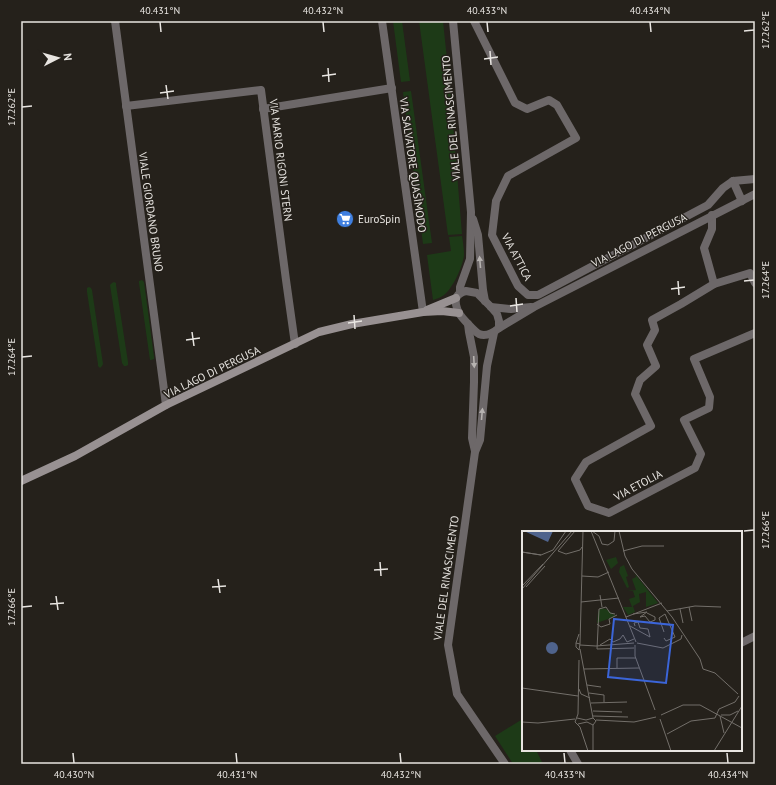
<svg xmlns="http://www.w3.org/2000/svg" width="776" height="785" font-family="'PT Sans',sans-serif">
<rect width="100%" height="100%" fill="#25211b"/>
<g fill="#1d3a17">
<polygon points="393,21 402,21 410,81 401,82"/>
<polygon points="419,21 443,21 450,88 462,234 448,235"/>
<polygon points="411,91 432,243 423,244 403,92"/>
<path d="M462,236c1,6 2,13 2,19 -1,11 -11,33 -20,40 -3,2 -7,4 -11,5l-6,-45 24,-4 -2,-14z"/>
<polygon points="142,280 144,282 154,357 154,359 151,360 150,360 139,283 139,281"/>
<polygon points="114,282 116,283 116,285 128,362 128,365 126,366 124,366 122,363 110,285 112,283"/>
<polygon points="89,287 91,288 92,290 103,364 102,366 100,368 98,366 98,364 87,292 87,288"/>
<polygon points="521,720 523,724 523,750 536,750 543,764 513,764 495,736"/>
</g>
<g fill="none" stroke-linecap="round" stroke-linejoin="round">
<g stroke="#6d6869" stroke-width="8">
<polyline points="115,21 166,405"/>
<polyline points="382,21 423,312"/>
<polyline points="453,21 471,212 470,259 460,287 460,292"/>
<polyline points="474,21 515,103 527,109 549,100 557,105 576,138 508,176 496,201 492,235 518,286 528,295 538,295 708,205 723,188 733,181 755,179"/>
<polyline points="126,106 261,90 286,280 295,344"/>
<polyline points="263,109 392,88"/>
<polyline points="733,181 742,201"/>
<polyline points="712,215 712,229 704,248 714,284"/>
<polyline points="473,219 478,235 483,290 485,301"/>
<polyline points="755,283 750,273 714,284 681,304 652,320 655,330 647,345 656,366 640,380 635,394 651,426 586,462 575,479 588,506 609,513 695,468 701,454 684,420 709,408 710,397 694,359 755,333"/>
<path d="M466,291l11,2 14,14 6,7 2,7v7c-6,5 -13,9 -20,6 -4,-2 -18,-17 -20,-21 -2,-4 -4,-11 -3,-15 2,-5 6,-6 10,-7z"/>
<polyline points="491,307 511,309 531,307"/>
<polyline points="468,324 469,332 474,357 474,382 472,438 475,451"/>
<polyline points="499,328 534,307 755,194"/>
<polyline points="494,333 487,366 480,440 475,452 448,645 457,694 505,764"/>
<polyline points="741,643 755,636"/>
<polyline points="570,750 578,764"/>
</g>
<g stroke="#989192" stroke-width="8">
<polyline points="427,310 456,298"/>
<polyline points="21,481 75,456 166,405 319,332 352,324 423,312 442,311 459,313"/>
</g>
</g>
<defs><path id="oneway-solid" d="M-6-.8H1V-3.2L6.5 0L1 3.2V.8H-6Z"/></defs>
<g fill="#b7b3b1">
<use href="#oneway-solid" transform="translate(480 262) rotate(-95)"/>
<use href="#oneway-solid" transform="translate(474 362) rotate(87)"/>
<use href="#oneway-solid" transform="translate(482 414) rotate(-85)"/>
</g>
<path fill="none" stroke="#e8e5e1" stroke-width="1.5" d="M160,22l1,10M323,22l1,10M487,22l1,10M650,22l1,10M744,31l10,-1M490,51l1,14M484,59l14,-2M328,68l1,14M322,76l14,-2M166,85l2,14M160,93l14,-2M22,107l10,-1M678,281l1,14M744,281l10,-1M671,289l14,-2M516,298l1,14M510,306l13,-2M354,315l1,14M348,323l14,-2M192,332l2,14M186,340l14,-2M22,357l10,-1M744,531l10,-1M380,562l1,14M374,570l14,-1M218,579l2,14M212,587l14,-1M56,596l2,14M50,604l14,-1M22,607l10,-1M73,753l1,10M236,753l1,10M400,753l1,10M564,753l1,10M727,753l1,10"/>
<defs>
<g id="supermarket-disc" transform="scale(0.9)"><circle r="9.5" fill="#3f7fe0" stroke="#25211b"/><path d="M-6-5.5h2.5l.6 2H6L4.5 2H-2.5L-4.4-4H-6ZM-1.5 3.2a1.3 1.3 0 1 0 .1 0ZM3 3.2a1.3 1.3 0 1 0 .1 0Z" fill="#fff"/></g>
</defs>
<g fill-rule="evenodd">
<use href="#supermarket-disc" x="345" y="219"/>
</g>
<g text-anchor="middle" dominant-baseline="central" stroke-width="3" stroke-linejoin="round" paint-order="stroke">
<g font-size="11" fill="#e8e5e1" stroke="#25211b">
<text transform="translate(451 118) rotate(-95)">VIALE DEL RINASCIMENTO</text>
<text transform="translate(281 160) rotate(83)">VIA MARIO RIGONI STERN</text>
<text transform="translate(413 165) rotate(82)">VIA SALVATORE QUASÌMODO</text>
<text transform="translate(151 212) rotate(82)">VIALE GIORDANO BRUNO</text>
<text transform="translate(639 240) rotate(-27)">VIA LAGO DI PERGUSA</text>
<text transform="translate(517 257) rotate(62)">VIA ATTICA</text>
<text transform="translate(212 372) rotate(-26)">VIA LAGO DI PERGUSA</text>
<text transform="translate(638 485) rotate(-28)">VIA ETOLIA</text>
<text transform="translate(446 578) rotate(-82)">VIALE DEL RINASCIMENTO</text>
</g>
<g font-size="11" fill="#e8e5e1" stroke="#25211b" text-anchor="start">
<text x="358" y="219">EuroSpin</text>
</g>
</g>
<g transform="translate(522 531)">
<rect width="220" height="220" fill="#25211b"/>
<path d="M94,26l2,6 -7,6 -5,-9zM102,34l4,11 -2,1 3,10 -2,1 -8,-16 1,-5zM113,43l23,29 -12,4v-15l-7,2 1,8 -7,4 2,6 -7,3 -5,-8h9l-3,-8 6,-2 -2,-6h-6l9,-1 -4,-11 4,-2zM79,77l5,1 10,7 -19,7 1,-11z" fill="#1d3a17"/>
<path d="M2,0h29l-5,11zM24 117a6 6 0 1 1 12 0a6 6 0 1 1-12 0Z" fill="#4f638c"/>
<path fill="none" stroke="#736f6a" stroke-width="1" d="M53,0l-17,20 8,3 14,-4 2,-3M69,0l45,111M70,0l7,5 3,8 6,1 6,-4 1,-10M97,0l6,25 7,13 40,48 28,42 3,10 12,4 23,21M101,20l19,-5h22M0,21l19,3 -19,-3M19,24l12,-5 13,-19M60,45l16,1 11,-5M0,55l21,-22M4,56l19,-21M0,58l50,-58M78,64l2,12M59,71l38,-4M167,76l3,14M158,78l3,14M145,80l28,-5 26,1M125,82l8,4v3l-5,2 -5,-6 -5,1 7,-5M93,83l-5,-1 -4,-6 -7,2 -2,40 37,-1M111,83l14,-2M104,86l36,-14M75,93l4,3 9,-3 -1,-5 8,-4M108,95l20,11 -2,-8 -8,-1 -2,-6 -4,1 1,3M142,101l-5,-14 6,-4 10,23 -9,4 -2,-3M54,112l4,1 -1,6 -3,-3v-4l3,-9M115,112l26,5 18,-9 1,-4M58,113l3,-113M58,114l16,1 38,-3M78,114l10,-6 3,3 7,-3 3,-4 4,7 7,-3M113,114v11l20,54M58,118l13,69 3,3 -3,4v26M57,129l-1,54 -3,8 5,5 8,24M95,137v-10h19M62,138l55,-1M65,154l14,2M0,157l56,8M57,158l2,5 9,4M67,162l15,2v7M69,172l36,-1M71,180l29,1M139,184l22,-10h17l42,23M199,184h9l8,-4M71,185l35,1M198,185l4,17M55,187l9,2 7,-2M138,188l11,32M74,189l38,2 22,-5M0,191l16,1 37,-4M56,193l9,-2 6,3M145,203l24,-13 24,-3 4,-9 16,-7 4,-6M192,220l28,-45"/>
<path fill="#3b65d9" fill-opacity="0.15" stroke="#3b65d9" stroke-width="2" d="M92,88l59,6 -7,58 -58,-6z"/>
<rect width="220" height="220" fill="none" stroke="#e8e5e1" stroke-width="2"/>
</g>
<rect width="776" height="785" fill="none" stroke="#25211b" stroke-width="44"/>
<g transform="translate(58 58) rotate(84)" stroke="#25211b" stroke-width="3" paint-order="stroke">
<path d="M0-3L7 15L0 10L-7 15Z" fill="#e8e5e1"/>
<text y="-6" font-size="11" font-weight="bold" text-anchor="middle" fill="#e8e5e1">N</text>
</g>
<rect x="22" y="22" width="732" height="741" fill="none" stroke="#e8e5e1" stroke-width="1.5"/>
<g font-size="10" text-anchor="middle" fill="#e8e5e1">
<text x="160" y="14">40.431°N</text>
<text x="323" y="14">40.432°N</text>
<text x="487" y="14">40.433°N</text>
<text x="650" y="14">40.434°N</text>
<text transform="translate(765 30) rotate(-90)" y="4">17.262°E</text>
<text transform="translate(11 107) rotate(-90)" y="4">17.262°E</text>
<text transform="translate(765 280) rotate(-90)" y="4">17.264°E</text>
<text transform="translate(11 357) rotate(-90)" y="4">17.264°E</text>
<text transform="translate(765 530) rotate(-90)" y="4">17.266°E</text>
<text transform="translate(11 607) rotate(-90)" y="4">17.266°E</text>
<text x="74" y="778">40.430°N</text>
<text x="237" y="778">40.431°N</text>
<text x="401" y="778">40.432°N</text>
<text x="565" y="778">40.433°N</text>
<text x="728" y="778">40.434°N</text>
</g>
</svg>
